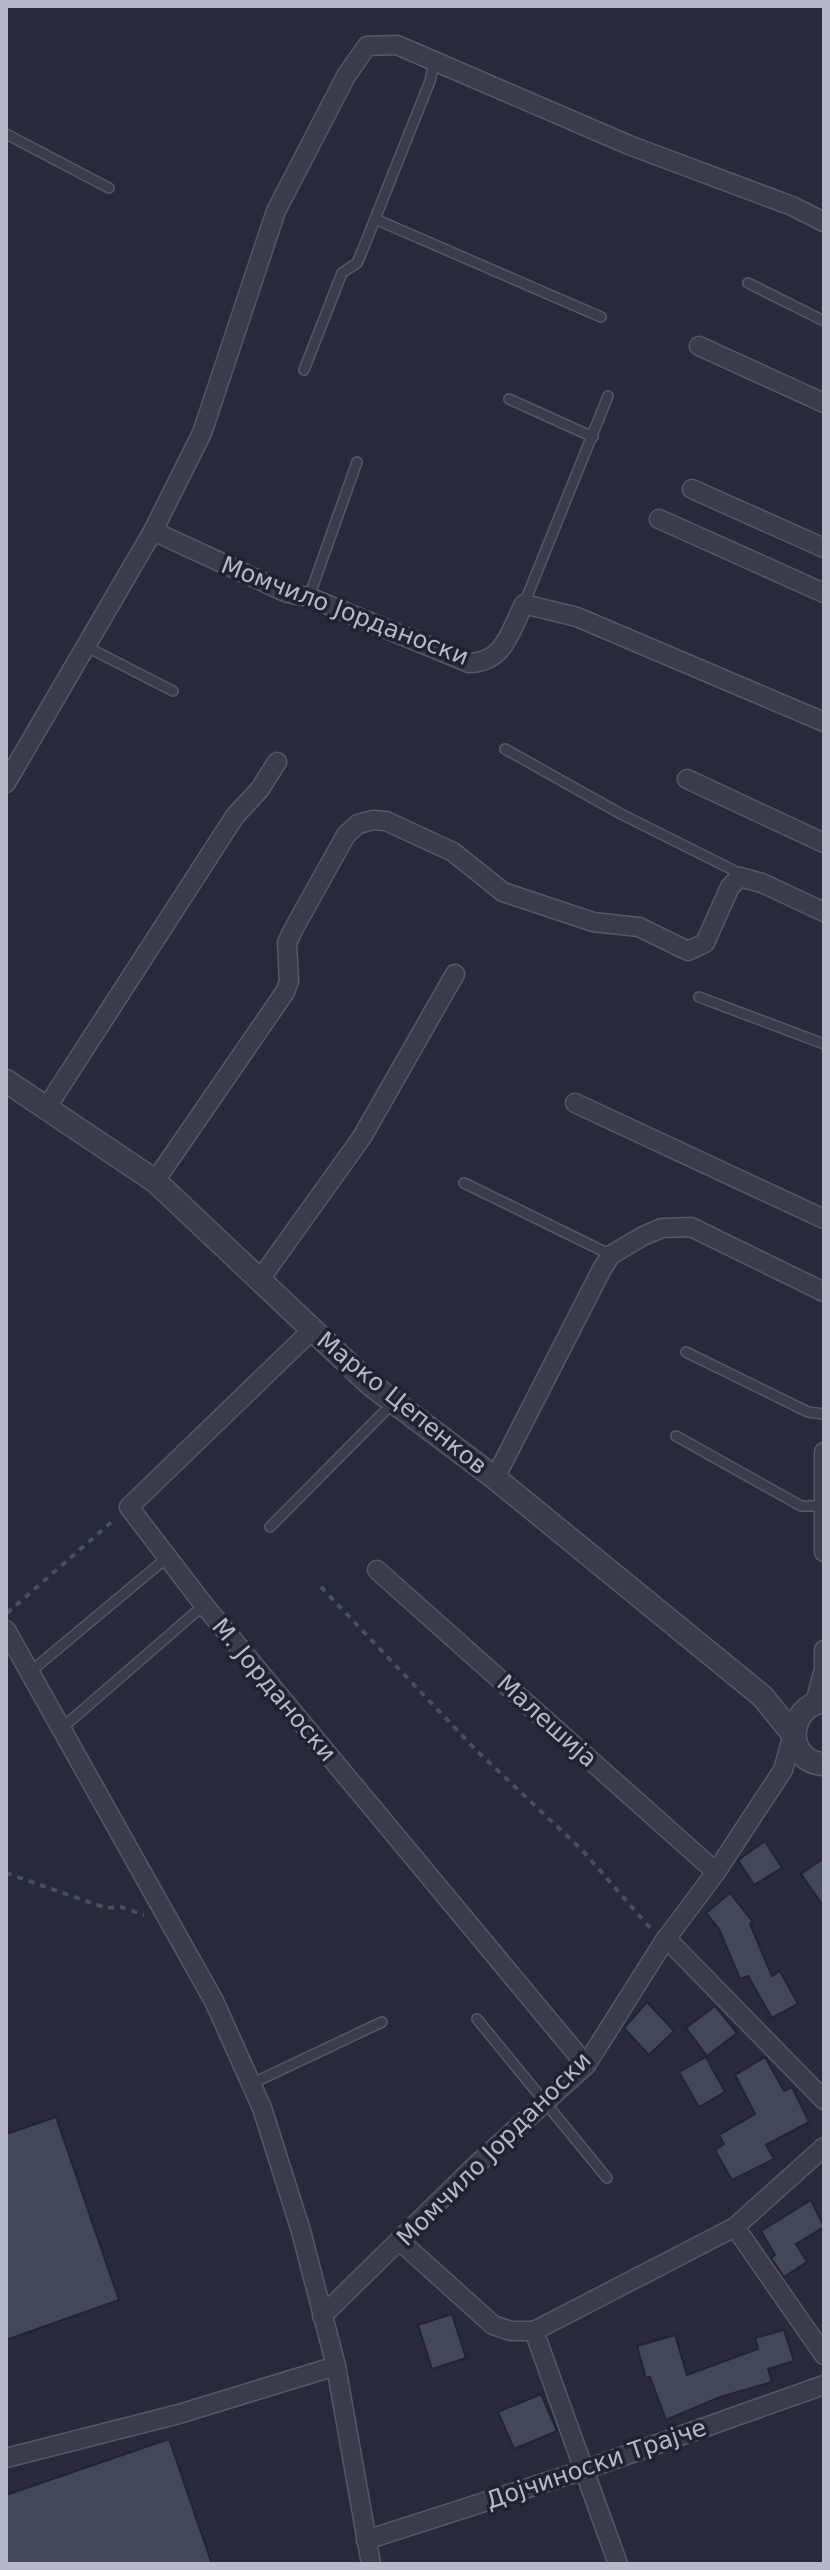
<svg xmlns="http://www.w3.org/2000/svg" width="830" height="2570" font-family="'DejaVu Sans',sans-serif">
<rect width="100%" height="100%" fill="#262a3a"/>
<g fill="#434859" stroke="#212431" stroke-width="2">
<polygon points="765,1841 782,1868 754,1885 738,1860"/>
<polygon points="824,1858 824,1907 801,1874"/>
<polygon points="730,1893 753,1922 750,1924 772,1976 780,1971 798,2004 772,2018 748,1976 740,1979 719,1929 706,1913"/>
<polygon points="647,2002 674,2031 649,2055 624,2028"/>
<polygon points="715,2006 737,2033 707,2056 686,2028"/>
<polygon points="706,2057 725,2092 699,2107 679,2072"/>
<polygon points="765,2057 784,2091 792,2087 809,2122 766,2145 774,2159 732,2180 715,2150 724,2144 719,2135 755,2114 735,2075"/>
<polygon points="56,2117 119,2300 6,2340 6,2134"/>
<polygon points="811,2200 824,2227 796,2244 807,2262 784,2277 771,2258 775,2255 761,2231"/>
<polygon points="452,2314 466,2358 432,2369 418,2325"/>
<polygon points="784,2330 794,2361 768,2369 772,2382 720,2397 666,2420 650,2377 646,2378 637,2346 675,2335 687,2375 758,2349 755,2338"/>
<polygon points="541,2394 557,2431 514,2449 498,2412"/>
<polygon points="169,2439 212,2564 6,2564 6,2495"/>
</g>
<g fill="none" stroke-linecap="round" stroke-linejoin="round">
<g stroke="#555865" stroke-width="12">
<g id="service">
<polyline points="6,134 109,188"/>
<polyline points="375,219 601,317"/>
<polyline points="748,283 824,321"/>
<polyline points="304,370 342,273 357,263 361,254 430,81 434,63"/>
<polyline points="509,399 593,437"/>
<polyline points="309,597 357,462"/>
<polyline points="524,604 608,396"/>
<polyline points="87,647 173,691"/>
<polyline points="505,749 621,814 745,876"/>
<polyline points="699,997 824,1044"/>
<polyline points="464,1183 611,1255"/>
<polyline points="686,1352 808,1412 824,1414"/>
<polyline points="676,1436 801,1506 823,1506"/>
<polyline points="270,1527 394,1402"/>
<polyline points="30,1672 169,1556"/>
<polyline points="62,1728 204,1605"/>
<polyline points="477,2019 607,2178"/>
<polyline points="251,2084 382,2022"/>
</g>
</g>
<g stroke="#555865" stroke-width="21">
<g id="minor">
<polyline points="699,346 824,403"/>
<polyline points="692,489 824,548"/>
<polyline points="659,519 824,593"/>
<path d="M153,531l134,62 22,4 160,66c36,-1 41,-32 55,-59l53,13 247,105"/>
<polyline points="687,779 824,843"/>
<polyline points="6,783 153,531 202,433 276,211 346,76 367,46 397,45 629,145 792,206 824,222"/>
<polyline points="575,1103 824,1219"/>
<polyline points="47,1107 235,816 260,789 277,762"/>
<polyline points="155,1181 285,992 289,981 287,943 293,930 346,835 358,824 373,820 386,821 453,852 503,892 593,922 639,927 688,951 705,943 730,887 740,877 762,883 824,912"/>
<polyline points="261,1278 362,1137 455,974"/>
<polyline points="311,1331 129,1507 204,1605 586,2065"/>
<polyline points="824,1452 824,1552"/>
<polyline points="495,1478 602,1269 611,1255 643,1236 662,1228 691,1227 824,1292"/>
<polyline points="377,1570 716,1872"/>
<polyline points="6,1630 214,2001 262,2108 301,2231 336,2366 371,2564"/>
<polyline points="815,1703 824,1669 824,1650"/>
<polyline points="666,1938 824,2100"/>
<polyline points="824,2147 735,2227 824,2355"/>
<polyline points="401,2242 493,2325 511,2331 534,2331 618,2564"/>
<polyline points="322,2316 473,2168 586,2065 663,1943 716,1872 783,1770 793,1734"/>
<polyline points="534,2331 735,2227"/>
<polyline points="6,2458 179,2414 336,2366"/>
<polyline points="366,2540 584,2470 824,2385"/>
</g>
</g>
<g stroke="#555865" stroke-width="25">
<g id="tertiary">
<polyline points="6,1081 155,1181 370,1384 495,1478 762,1696 793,1734"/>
<path d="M824,1701c-38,6 -40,61 0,63"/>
</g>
</g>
<g stroke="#465258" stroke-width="4" stroke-dasharray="6 6" stroke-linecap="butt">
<polyline points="321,1587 475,1749 583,1851 651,1929"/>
<polyline points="7,1613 115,1519"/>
<polyline points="6,1873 106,1908 121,1907 144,1915"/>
</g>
<use href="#service" stroke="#393d4a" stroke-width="9"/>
<use href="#minor" stroke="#393d4a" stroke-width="18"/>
<use href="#tertiary" stroke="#393d4a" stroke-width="22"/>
</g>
<g text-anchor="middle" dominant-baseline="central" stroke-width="7" stroke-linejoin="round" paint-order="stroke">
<g font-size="24" fill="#b5b8c6" stroke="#1f222f">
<text transform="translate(345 611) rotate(21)">Момчило Јорданоски</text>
<text transform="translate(402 1403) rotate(39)">Марко Цепенков</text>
<text transform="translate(274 1690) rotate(50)">М. Јорданоски</text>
<text transform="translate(547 1721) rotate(42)">Малешија</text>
<text transform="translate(494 2149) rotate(-45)">Момчило Јорданоски</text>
<text transform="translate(596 2464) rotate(-19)">Дојчиноски Трајче</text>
</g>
</g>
<rect width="830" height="2570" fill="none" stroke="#b5b8c6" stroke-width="16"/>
</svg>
